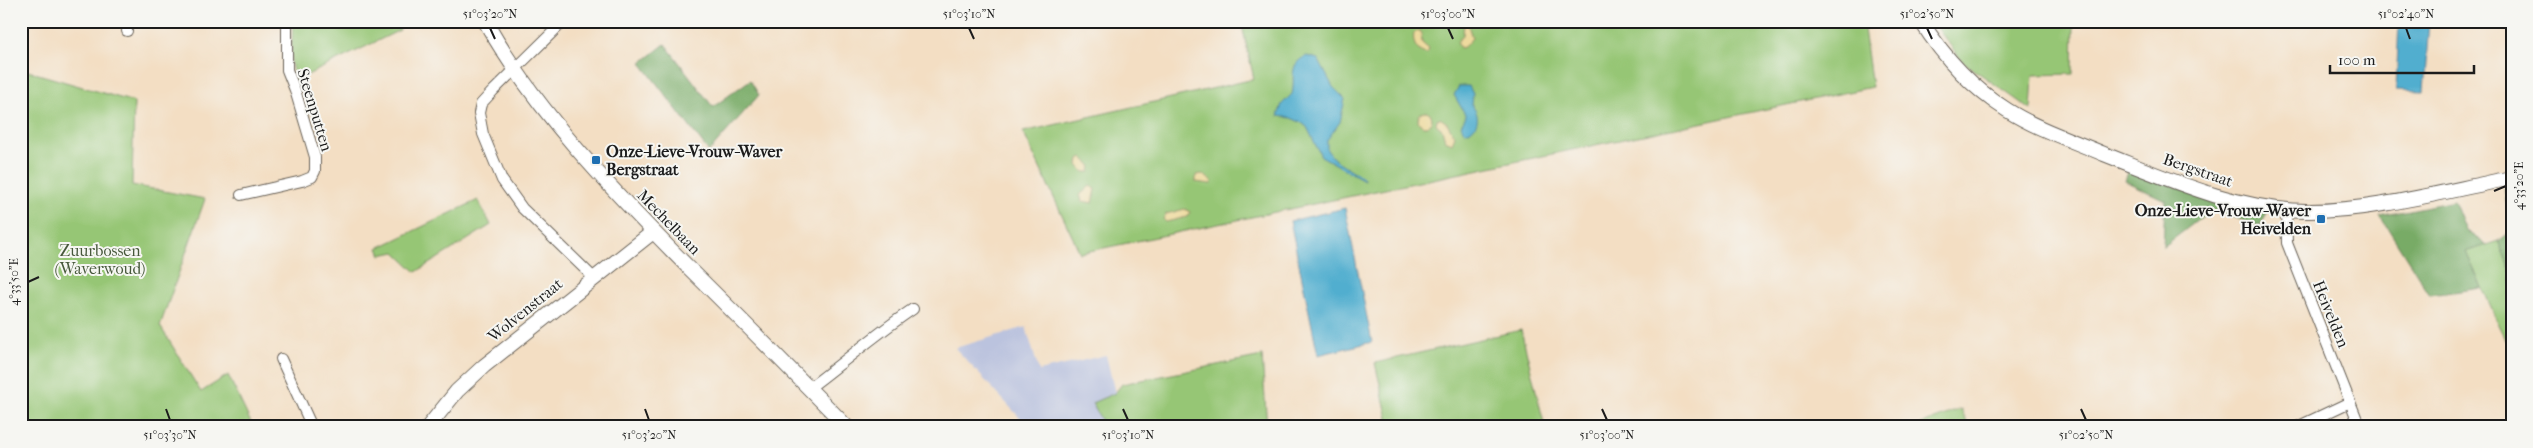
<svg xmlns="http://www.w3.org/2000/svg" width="2533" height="448" font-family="'IM FELL French Canon',serif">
<rect width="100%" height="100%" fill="#f6f6f2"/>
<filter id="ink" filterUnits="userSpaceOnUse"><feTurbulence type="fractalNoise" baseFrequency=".02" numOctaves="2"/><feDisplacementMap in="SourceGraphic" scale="10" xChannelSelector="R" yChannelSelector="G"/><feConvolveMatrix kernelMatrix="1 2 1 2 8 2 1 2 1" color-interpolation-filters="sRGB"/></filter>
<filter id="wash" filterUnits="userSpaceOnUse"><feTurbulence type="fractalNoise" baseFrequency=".0096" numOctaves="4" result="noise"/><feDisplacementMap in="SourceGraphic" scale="20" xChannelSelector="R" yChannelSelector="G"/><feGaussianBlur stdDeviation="1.12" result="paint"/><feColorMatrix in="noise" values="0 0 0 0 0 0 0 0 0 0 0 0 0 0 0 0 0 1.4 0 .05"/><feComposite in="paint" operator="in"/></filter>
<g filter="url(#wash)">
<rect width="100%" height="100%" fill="#f3dec3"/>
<polygon fill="#bbc3de" points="1026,327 1039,371 1106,355 1115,393 1093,403 1105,427 1017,427 1021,419 955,348"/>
<g fill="#96c675" stroke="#597148">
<polygon points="293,21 397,21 400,30 295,81 291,63"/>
<polygon points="1241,21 1902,21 1864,29 1872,87 1080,253 1023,132 1254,79"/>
<polygon points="1932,21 2074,21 2073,74 2033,75 2031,110 1962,61"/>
<polygon points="21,69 134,102 132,185 205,199 160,326 201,392 228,375 253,427 21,427"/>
<polygon points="478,200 491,225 416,272 395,252 381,255 378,248"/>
<polygon points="2498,241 2512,273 2512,353 2466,252"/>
<polygon points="1521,330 1545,427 1390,427 1375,363"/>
<polygon points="1262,356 1267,427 1105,427 1092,403 1115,393 1122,384"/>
<polygon points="1961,409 1969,427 1920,427 1919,425"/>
<polygon points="1738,419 1740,427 1702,427"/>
</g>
<g fill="#78ab66" stroke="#4a6441">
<polygon points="665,44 713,107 750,80 759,95 709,152 641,63"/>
<polygon points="2128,172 2267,214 2260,226 2211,210 2163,247 2165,200 2125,181"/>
<polygon points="2512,183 2512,273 2498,241 2510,231 2504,185"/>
<polygon points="2454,201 2466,231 2487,245 2466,252 2482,288 2430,295 2380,216"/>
</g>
<g fill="#eeda9e" stroke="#857b5d">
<polygon points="1464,25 1468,25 1472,38 1464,47 1460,48 1457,42 1463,35"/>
<path d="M1418,31l3,2 1,10 7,6 -2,5c-10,-1 -15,-11 -13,-21z"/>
<circle cx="1425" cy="119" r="7"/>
<polygon points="1440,118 1447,123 1455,136 1452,143 1445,140 1442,129 1436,124 1437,119"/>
<polygon points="1082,157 1091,165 1090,172 1084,172 1078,165 1079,159"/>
<polygon points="1202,174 1212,181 1211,184 1196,182 1196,175"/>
<polygon points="1090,186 1096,189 1093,203 1082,201 1080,195"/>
<polygon points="1185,209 1190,212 1187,217 1166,222 1163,219 1166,214"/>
</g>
<g fill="#51aecf" stroke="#366576">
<polygon points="2399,21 2429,21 2424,91 2396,90"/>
<path d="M1307,56l11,3 15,28 12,12 -5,23 -13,18v10l7,9 30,19v2l-43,-24 -14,-29 -5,-4 -11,-5 -13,-2 4,-12 10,-10c4,-16 -5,-30 15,-38z"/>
<path d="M1459,86h10l4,8 -1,12c8,8 7,20 -3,26l-5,-1 -3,-6 5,-9 -12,-21z"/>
<polygon points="1345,208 1372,342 1318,355 1290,221"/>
</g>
</g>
<g filter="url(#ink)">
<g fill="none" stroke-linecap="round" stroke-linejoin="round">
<g stroke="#676056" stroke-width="12">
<g id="minor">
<polyline points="127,21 127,31"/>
<polyline points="564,21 493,91 481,104 479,113 483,134 502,180 522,208 593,277"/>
<polyline points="241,195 302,181 312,177 315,171 315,157 295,90 287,70 287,21"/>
<polyline points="2286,209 2287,243 2360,427"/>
<polyline points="281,359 312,427"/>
<path d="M809,388c35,-26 68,-55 104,-79"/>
<polyline points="2297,427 2350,402"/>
</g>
</g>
<g stroke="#676056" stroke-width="16">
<g id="tertiary">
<path d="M485,21c52,92 128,170 202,245 54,53 107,107 160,161"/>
<path d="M1921,21c22,35 51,67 86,89 30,19 64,30 97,44 64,25 132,56 202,57 64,1 143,-21 206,-33"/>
<polyline points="428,427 457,391 484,366 653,232"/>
</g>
</g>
<use href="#minor" stroke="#fff" stroke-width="10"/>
<use href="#tertiary" stroke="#fff" stroke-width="14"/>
</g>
</g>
<path fill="none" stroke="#1c1c1c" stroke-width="2" d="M490,28l5,11M969,28l5,11M1448,28l5,11M1927,28l5,11M2406,28l4,11M2494,191l12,-5M28,282l11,-5M166,409l4,11M645,409l4,11M1123,409l5,11M1602,409l5,11M2081,409l5,11"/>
<g fill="#1f6fb2" stroke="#f6f6f2" stroke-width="2">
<rect x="591" y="155" width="10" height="10" rx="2.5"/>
<rect x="2316" y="214" width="10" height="10" rx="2.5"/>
</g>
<g text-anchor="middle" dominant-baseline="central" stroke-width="4" stroke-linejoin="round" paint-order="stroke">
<g font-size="16" fill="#1c1c1c" stroke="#f6f6f2">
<text transform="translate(315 110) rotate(73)">Steenputten</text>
<text transform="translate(2198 170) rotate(19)">Bergstraat</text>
<text transform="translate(669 222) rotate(46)">Mechelbaan</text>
<text transform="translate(525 310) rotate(-39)">Wolvenstraat</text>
<text transform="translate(2331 314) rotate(68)">Heivelden</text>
</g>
<g font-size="16" font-weight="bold" fill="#1c1c1c" stroke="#f6f6f2" text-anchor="start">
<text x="606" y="151">Onze-Lieve-Vrouw-Waver<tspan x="606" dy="18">Bergstraat</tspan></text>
<text x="2311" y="210" text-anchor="end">Onze-Lieve-Vrouw-Waver<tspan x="2311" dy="18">Heivelden</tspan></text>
</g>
<g font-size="16" fill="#47583b" stroke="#f6f6f2">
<text x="100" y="250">Zuurbossen<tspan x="100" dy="18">(Waverwoud)</tspan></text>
</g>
</g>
<rect width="2533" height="448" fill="none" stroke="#f6f6f2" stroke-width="55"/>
<path d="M2330 65v8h144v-8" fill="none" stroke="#1c1c1c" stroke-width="2.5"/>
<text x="2338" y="65" font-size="15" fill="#1c1c1c" stroke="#f6f6f2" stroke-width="4" paint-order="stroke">100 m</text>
<rect x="28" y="28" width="2478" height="392" fill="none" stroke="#1c1c1c" stroke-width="2"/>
<g font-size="12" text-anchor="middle" fill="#1c1c1c">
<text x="490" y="18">51°03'20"N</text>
<text x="969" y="18">51°03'10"N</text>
<text x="1448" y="18">51°03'00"N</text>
<text x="1927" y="18">51°02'50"N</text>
<text x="2406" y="18">51°02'40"N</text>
<text transform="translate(2519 186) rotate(-90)" y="4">4°33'20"E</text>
<text transform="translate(14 282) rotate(-90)" y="4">4°33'50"E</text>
<text x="170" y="439">51°03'30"N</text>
<text x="649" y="439">51°03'20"N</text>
<text x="1128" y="439">51°03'10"N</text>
<text x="1607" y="439">51°03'00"N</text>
<text x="2086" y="439">51°02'50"N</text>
</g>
</svg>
